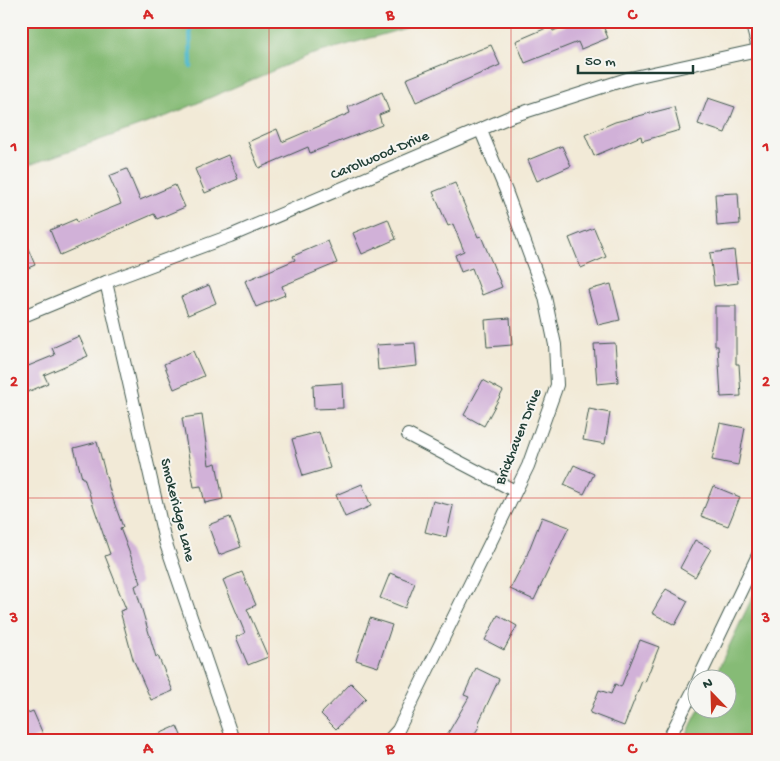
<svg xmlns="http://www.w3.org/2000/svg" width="780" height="761" font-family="'Gochi Hand',sans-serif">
<rect width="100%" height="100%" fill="#f6f6f2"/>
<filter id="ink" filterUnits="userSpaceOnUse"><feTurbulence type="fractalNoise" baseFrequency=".02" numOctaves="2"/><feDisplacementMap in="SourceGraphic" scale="10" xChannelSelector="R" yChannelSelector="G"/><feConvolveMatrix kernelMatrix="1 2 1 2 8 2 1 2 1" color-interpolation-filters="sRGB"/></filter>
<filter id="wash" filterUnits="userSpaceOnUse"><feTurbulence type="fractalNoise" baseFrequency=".0096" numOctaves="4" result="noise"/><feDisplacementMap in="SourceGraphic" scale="20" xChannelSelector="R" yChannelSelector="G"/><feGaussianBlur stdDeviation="1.12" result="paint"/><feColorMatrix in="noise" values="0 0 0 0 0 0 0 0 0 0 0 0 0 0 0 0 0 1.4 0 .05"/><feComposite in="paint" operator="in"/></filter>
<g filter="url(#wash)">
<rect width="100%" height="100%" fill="#f2ead7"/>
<g fill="#86bb76" stroke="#527c55">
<polygon points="21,21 431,21 310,55 167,116 21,168"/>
<polygon points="759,583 759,740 684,740 699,709 728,708 728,678 714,678"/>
</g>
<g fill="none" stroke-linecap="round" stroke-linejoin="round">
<polyline stroke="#4db8ca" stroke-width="4.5" points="190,21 191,67"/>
</g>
<g id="blocks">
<g fill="#d1b1d8">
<polygon points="577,21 601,21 608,38 581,49 578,42 525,63 516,41 551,26 553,31"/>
<polygon points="491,45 500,65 416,102 406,79"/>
<polygon points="382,92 389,111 379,115 382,125 310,153 308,147 259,168 248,142 277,129 282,142 350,113 348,107"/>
<polygon points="708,98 735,107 725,133 698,124"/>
<polygon points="674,107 680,130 642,141 641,136 594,156 585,135 615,122"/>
<polygon points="562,146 571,166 537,181 528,160"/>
<polygon points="228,155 238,179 205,193 195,169"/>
<polygon points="127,169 140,200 175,185 185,207 157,219 154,214 60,255 50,230 76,219 77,222 121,204 109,176"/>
<polygon points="455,183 478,237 481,236 502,287 482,295 472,268 461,272 455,255 464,251 453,224 448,226 433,192"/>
<polygon points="738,193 740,224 717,226 715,194"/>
<polygon points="388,219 396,239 362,254 353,233"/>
<polygon points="594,228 606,257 581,268 569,238"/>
<polygon points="21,232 35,265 21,271"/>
<polygon points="328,241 337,263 282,286 285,295 256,307 245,281 295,260 293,256"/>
<polygon points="734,250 738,283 714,286 710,253"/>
<polygon points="611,284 620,320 598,325 588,290"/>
<polygon points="209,285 216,303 188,315 181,297"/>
<polygon points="715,306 736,306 736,364 739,364 741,396 721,397 718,346 715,346"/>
<polygon points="510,318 512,345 487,347 485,320"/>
<polygon points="79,336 88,356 44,375 48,383 21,395 21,369 55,355 52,348"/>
<polygon points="415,343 417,366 378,370 376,345"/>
<polygon points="615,343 618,382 597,384 594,344"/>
<polygon points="193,351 204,376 174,389 164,364"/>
<polygon points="483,380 503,391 484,426 464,415"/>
<polygon points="342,383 343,408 314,409 313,385"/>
<polygon points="589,409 610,413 605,444 583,440"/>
<polygon points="202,415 209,465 216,463 223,499 205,503 201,486 194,487 182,418"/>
<polygon points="720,423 745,428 738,465 712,460"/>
<polygon points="319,432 330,468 303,476 292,439"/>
<polygon points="97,442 110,491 123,527 120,528 141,583 135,586 156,657 158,656 173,691 151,700 133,659 120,611 126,609 105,556 110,554 84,478 82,478 74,448"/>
<polygon points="574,465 594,474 584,494 564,485"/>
<polygon points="362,484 371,506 345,517 336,495"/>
<polygon points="713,486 740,497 728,526 701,516"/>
<polygon points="433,501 453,506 446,537 425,532"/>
<polygon points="230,517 241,547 219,555 208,525"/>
<polygon points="542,517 569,527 534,600 510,589 525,560"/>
<polygon points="695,540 711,549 695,577 680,568"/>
<polygon points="242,572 256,605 247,609 268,657 248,665 236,637 245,633 223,580"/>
<polygon points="390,573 415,583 405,608 380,598"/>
<polygon points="666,589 688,601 675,625 652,613"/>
<polygon points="498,615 517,626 504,650 485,640"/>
<polygon points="370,618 392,625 378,667 356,660"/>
<polygon points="640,640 659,647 645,682 642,681 624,726 590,713 599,690 611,694 615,684 621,687"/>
<polygon points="476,668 499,679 478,724 480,725 471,740 444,740 469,697 464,695"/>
<polygon points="351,683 366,698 336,729 321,714"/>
<polygon points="33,711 43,734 30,740 21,740 21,716"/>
<polygon points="177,726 183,740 145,740"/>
</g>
</g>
</g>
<g filter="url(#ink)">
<use href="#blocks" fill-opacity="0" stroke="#3f574c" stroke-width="1"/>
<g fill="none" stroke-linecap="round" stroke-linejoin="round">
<g stroke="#3f574c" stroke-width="14">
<g id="minor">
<polyline points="751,21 759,52"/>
<polyline points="106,282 165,541 233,740"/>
<polyline points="21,317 106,282 230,236 512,116 630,78 758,50"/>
<polyline points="408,435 515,491"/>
<polyline points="699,678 759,553"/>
<polyline points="389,740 398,730 528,466 557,385 555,345 545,297 506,191 481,131"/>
<polyline points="668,740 698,681"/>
</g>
</g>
<use href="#minor" stroke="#fff" stroke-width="12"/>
</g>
</g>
<path fill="none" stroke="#d62828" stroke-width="1" stroke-opacity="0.55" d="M269,21v719M511,21v719M21,263h738M21,498h738"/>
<g text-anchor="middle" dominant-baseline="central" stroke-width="4" stroke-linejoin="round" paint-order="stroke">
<g font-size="15" fill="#1f3d34" stroke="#f6f6f2">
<text transform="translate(380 156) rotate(-23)">Carolwood Drive</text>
<text transform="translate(519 437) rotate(-68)">Brickhaven Drive</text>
<text transform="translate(177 510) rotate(76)">Smokeridge Lane</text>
</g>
</g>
<rect width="780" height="761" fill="none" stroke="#f6f6f2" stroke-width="55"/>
<g transform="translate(712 694) rotate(337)"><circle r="24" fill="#f6f6f2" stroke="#a0aca6"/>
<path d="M0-4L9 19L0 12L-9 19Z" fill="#c8321e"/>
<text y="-8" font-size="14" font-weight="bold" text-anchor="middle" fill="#1f3d34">N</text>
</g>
<path d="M578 65v8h115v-8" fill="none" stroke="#1f3d34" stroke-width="2.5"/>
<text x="585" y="65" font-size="15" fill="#1f3d34" stroke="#f6f6f2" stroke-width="4" paint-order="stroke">50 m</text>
<rect x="28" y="28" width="724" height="706" fill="none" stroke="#d62828" stroke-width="2"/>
<g font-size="16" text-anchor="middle" font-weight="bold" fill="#d62828">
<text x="148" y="19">A</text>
<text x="390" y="19">B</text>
<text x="632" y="19">C</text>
<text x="14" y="151">1</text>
<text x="766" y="151">1</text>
<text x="14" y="386">2</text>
<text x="766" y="386">2</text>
<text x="14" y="622">3</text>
<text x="766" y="622">3</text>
<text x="148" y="753">A</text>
<text x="390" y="753">B</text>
<text x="632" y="753">C</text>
</g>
</svg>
